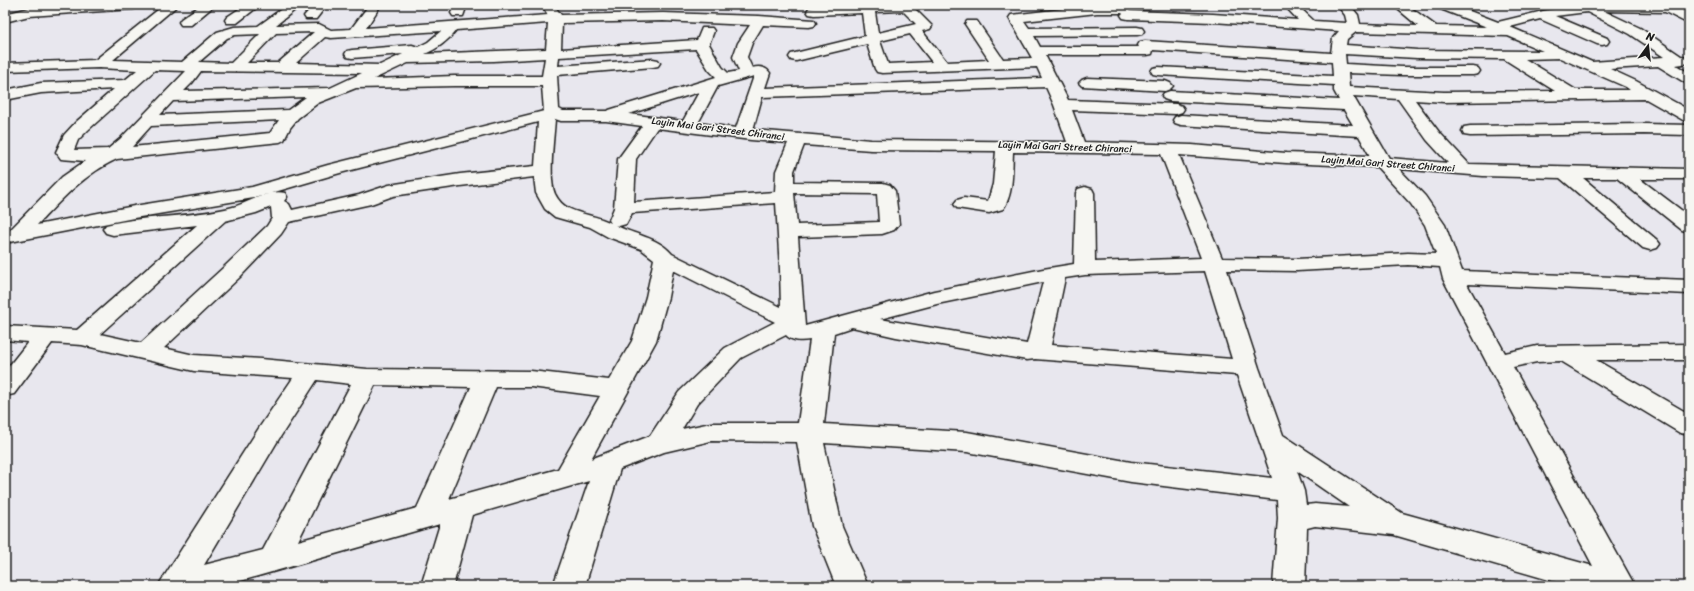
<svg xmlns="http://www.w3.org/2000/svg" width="1694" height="591" font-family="Sriracha,sans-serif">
<rect width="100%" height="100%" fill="#e8e7ee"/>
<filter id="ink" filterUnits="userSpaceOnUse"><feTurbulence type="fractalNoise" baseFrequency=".025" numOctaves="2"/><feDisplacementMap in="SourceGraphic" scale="8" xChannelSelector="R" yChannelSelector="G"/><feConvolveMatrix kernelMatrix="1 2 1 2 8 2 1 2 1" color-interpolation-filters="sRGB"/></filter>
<g filter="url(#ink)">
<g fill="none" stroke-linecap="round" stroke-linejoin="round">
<g stroke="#1c1c1c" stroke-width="3">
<g id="street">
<polygon points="75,5 139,5 138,8 133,9 29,16 5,22 5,14 29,8"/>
<path d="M164,5h14l-65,55 69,2 35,-30 17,-5 24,-1 29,-21h14l-25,20 43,-1 12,6 20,-1 18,-24h12l-15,23 182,-13 -6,-10h12l7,10 102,-2 96,3 55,4 2,3 -2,3 -5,1 -46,-2 -11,18 -5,14 5,11c7,-2 14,-1 18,5l-5,15 277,-10 -5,-11 -155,6 -5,-1 -2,-3 -8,-25 -71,17 -5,-1 -2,-3 2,-3 74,-18 -3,-23 -48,2 -5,-1 -2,-3 2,-3 5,-1 97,-2 21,21 -2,3 -8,2 25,31 42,-2 -24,-36 2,-3h10l26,38 29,-1 -23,-40 2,-3 86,-10 32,1 1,3 -1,2 84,3 85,6 -14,-15h13l17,16 33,2 -2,-8 -8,-10h13l8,10 2,9 58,2 -25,-21h14l29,21 51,1 -49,-19 -1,-3h17l44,17 45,-11 34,-6h96l16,9v10l-24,-12 -61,-1 36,17 41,28 8,1v6l-13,2 13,8v11l-5,-2 -26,-16 -48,3 26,12 53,29v12l-6,-2 -37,-21 -202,3 -29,-2 24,32 30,32 220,5v10h-49l49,37v16l-7,-2 -65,-52h-34l74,62 3,4 -3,4 -7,2 -7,-2 -83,-70 -77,-2 -84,-7 26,27 20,29 17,46 227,9v14l-222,-10 38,69 32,-7 152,-2v16h-93l93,54v21l-9,-2 -119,-72 -24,1 -24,5 122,219h-65l-176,-51 -79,-9 -8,2 -2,58h-32l5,-68 -1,-18 -146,-18 -164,-30 -143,-9 18,83 26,60h-32l-24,-60 -15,-84 -86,-1 -47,11 -44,17 -35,117h-32l36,-105 -117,34 -19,71h-32l19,-62 -217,62h-65l101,-158 34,-50 -99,-7 -112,-26 -30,-2 -38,51 -9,2v-25l23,-29 -23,-2v-14l72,4 120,-105 -84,10 -7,-2 -3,-4 3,-4c41,-10 85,-7 127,-18 16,-4 35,-18 52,-14l2,4 -3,4 5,3 3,6 67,-15 30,-10 71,-11 75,-8 3,-44 -198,51 -86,25 -120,20 -129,25v-12l5,-1 52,-53 23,-16 -24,-2 -5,-7 8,-17 12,-13 38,-33 -73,4 -36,7v-10l36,-7 84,-3 12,-10 -38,-2 -94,3v-8l90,-3zM903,11l13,13 -38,9 -3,-21zM1587,12l43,22 34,23 -72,5 -82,-35 30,-8 57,25 5,1 5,-1 2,-3 -2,-3 -52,-22zM1097,13h26l-2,2 2,3 5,1 85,3 126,9 -6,7 -2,15 -186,-12 -5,1 -2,3 1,2h-99l-6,-11 103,-1 5,-1 2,-3 -2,-3 -5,-1 -108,1 -5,-7zM663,21l87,4 -12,18 -5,14 6,14 -11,2 -6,-6 -13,-23 5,-13 -2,-3h-10l-5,12 -136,9 1,-26zM548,23l-2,26 -121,5c13,-6 22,-12 31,-24zM441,31l-13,11 -10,5 -6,-2 -60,5 -5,1 -2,3 2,3 5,1 51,-4 -23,11 -84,-2 29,-26 6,1zM314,32l-36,31h-31l29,-30zM1356,32l152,4 35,15 -126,-1 -71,-5 1,-6zM260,34l-29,29 -32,-1 28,-24 8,-3zM910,34l22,28 -44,2 -8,-23zM696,49l13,21 7,7 -107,33 -1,1h-45l-4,-2 -2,-34 96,-8 5,-1 2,-3 -2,-3 -5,-1 -95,7 1,-9zM1153,50l179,12 1,14 -175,-9 -5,1 -2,3 2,3 5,1 176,10v6l5,9 -169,-9 -6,2 -2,3 2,3 6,2 174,9 9,15 -172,-10 -6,2 -2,3 2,3 6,2 178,11 11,20 -84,-3 -94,-8 -108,-3 -12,-32 104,4 6,-2 2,-3 -2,-3 -6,-2 -108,-4 -23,-45h102l5,-1zM1345,54l72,4 87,1 51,32 -111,1 -95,-5 -1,-14 54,2h71l5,-1 2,-3 -2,-3 -5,-1h-71l-56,-3zM545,58l-3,18h-88l-80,3 34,-16 86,-2zM1560,58l66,29 4,3h-54l-51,-31zM155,70l31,1 -66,68 -12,10 -34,1 4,-10 10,-10zM201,71l161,2 -32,15 -146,3 8,-8zM754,76l-18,52 -38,-5 20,-37zM454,86h88l2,25 -216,54 -76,22 -118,19 -97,19c25,-26 46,-50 80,-66l163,-17 4,-2 6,-12 8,-10 20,-15 38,-15zM1046,87l8,18 13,37 -196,-2 -118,-10 9,-33zM699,92l-16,29 -54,-7zM1353,96l45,3 29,41 21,23 -59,-5zM306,97l-18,13 -128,5 13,-14zM555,119l6,2h45l36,5 -24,33 -4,49 -5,12 2,3c-13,-7 -28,-8 -41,-14 -7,-3 -12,-9 -15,-15 -7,-15 -1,-57 0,-75zM279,120l-9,13 -138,14 19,-21zM657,128l94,12 37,3 -12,28 -1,21 -141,10 2,-43zM804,145l67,5 125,1 -3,33 -5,17 -24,-3 -7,2 -3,4 3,4 32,5 14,-4c11,-16 9,-39 10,-57l148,2 40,104 -106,4 -1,-69 -2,-4 -7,-2 -7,2 -2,4 -2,71 -31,5 -109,22 -129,35 -7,-89 84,-3 12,-4 5,-6 -4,-33 -5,-6 -7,-2 -89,-1v-11zM1179,155l107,8 91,4 34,37 14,21 11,29 -28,-1 -111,6 -75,-1zM534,177l2,16 9,16 10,8 35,10 18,10 33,12 13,10 -8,38 -14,44 -23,39 -78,-9 -164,-2 -106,-10 -67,-4 -30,-7 76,-71 41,-43 8,-12 82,-18 22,-8 67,-10zM794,193l83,1 2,28 -82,3zM776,203l4,66 1,38 -109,-53c-14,-17 -38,-19 -57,-29l4,1 7,-2 6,-11zM271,207l1,11 -5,8 -43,41 -83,76 -41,-9 125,-113 31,-8zM1408,265l32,2 3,12 150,287 -191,-53 -119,-78 -24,-67 -32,-98 70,1zM673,270l102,52 -50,26 -46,44 -29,44 -59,23 65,-118 12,-44zM1205,271l27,88 -181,-14 14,-67 20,-3zM1043,282l-16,62 -147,-25 57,-15zM852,327l44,10 131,23 8,-1 202,16 35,103 -141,-16 -164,-30 -143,-8 10,-91zM786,335c6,7 16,6 24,5l-12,83h-87l-29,6 15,-25 44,-46zM317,380l34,4 -88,166 -59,15 73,-123zM375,385l96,2 -54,121 -119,33zM496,387h35l69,9 -42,73 -109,30zM1297,471l52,36 -34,-3 -9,1 -2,-14z"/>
<polygon points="201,5 215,5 191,25 181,25 179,22 181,19"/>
<polygon points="245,5 260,5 237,23 227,23 225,20 227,17"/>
<polygon points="314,5 327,5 316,19 306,19 304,16"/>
<polygon points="455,5 467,5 463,16 453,16 451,13"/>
<polygon points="1087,78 1165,81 1170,83 1173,86 1170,89 1165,91 1082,86 1079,83 1082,80"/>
<polygon points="1644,124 1689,125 1689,135 1644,134 1470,136 1464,135 1462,131 1464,127 1470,126"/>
</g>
</g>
<use href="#street" fill="#f6f6f2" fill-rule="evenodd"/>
</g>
</g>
<g text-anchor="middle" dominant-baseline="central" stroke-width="3" stroke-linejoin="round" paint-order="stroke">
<g font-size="10" fill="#1c1c1c" stroke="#f6f6f2">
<text transform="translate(718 129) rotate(7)">Layin Mai Gari Street Chiranci</text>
<text transform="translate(1065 147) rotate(2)">Layin Mai Gari Street Chiranci</text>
<text transform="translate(1388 164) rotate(4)">Layin Mai Gari Street Chiranci</text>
</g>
</g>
<rect width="1694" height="591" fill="none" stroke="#f6f6f2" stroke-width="20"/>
<rect x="10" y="10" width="1674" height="571" fill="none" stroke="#1c1c1c" stroke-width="1.5" filter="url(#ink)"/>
<g transform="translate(1648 46) rotate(15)" stroke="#f6f6f2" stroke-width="3" paint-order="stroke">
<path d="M0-3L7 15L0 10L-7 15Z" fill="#1c1c1c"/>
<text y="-6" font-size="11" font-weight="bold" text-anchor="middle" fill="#1c1c1c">N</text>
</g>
</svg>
